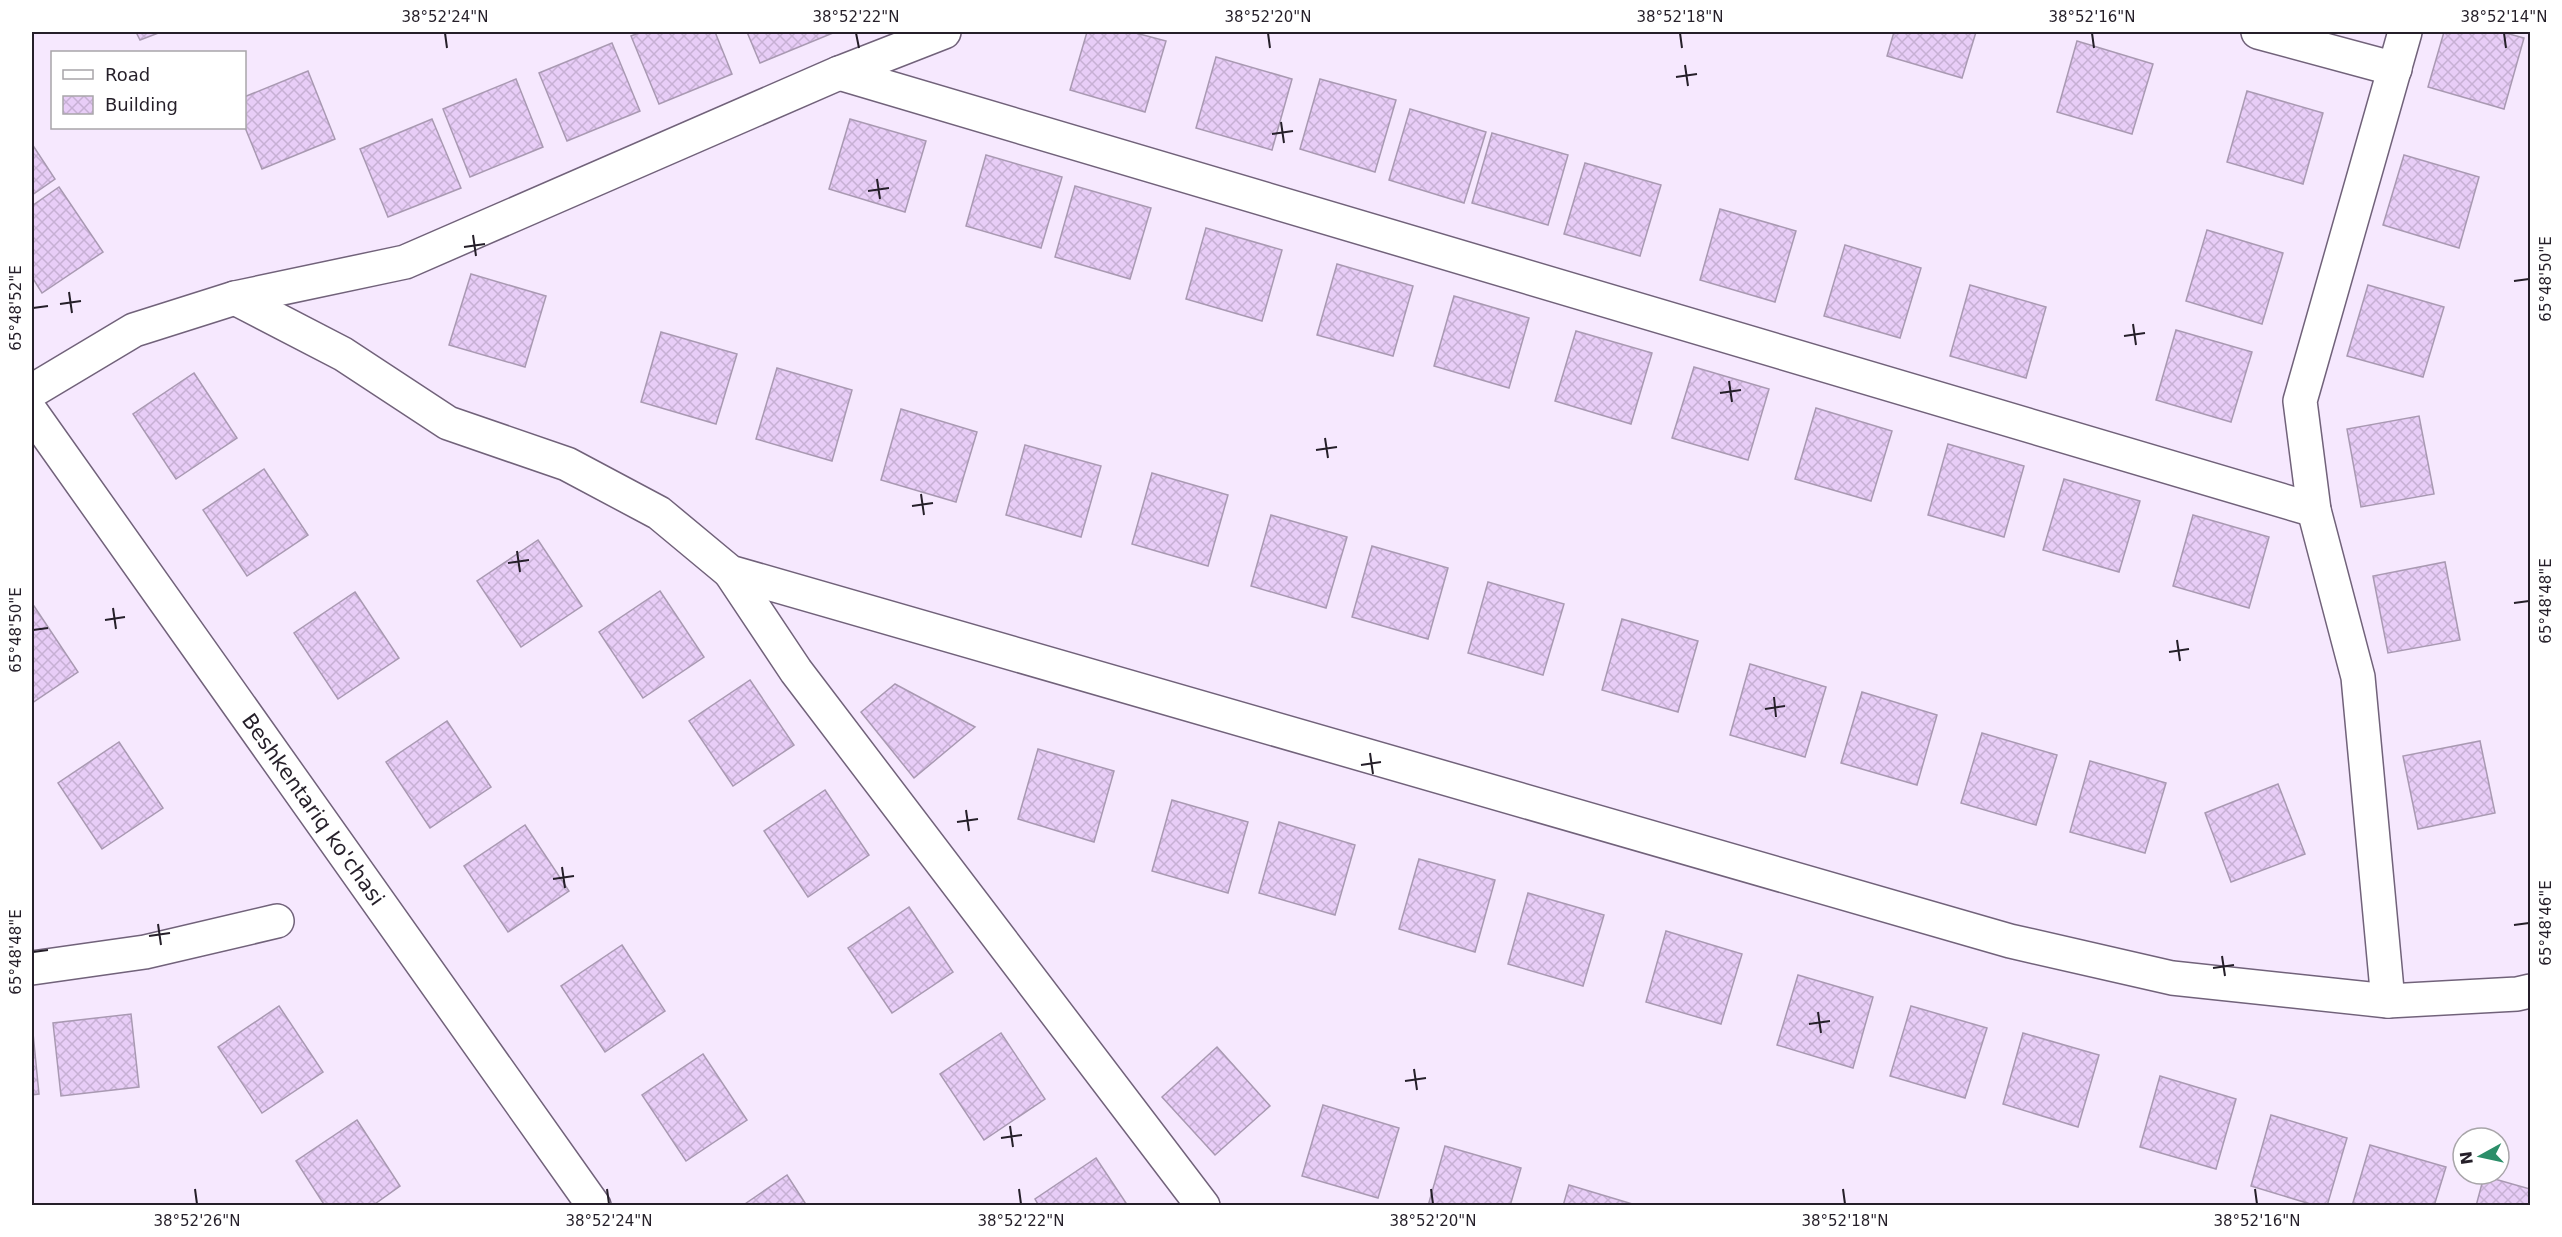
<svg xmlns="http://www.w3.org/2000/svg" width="2562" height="1237" font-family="'DejaVu Sans',sans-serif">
<defs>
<pattern id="building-cross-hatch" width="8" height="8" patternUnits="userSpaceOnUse" patternTransform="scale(1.5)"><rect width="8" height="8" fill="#e8cdf7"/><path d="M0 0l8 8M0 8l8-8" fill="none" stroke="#c7b0d4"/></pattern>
</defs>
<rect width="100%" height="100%" fill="#f6e8fe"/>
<g fill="url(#building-cross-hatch)" stroke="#a999b2" stroke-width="1.5">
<polygon points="136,32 161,32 140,40"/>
<polygon points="641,32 715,32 732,74 659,104 631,36"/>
<polygon points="747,32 832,32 833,33 760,63"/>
<polygon points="1087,32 1132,32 1166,41 1145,112 1070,90"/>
<polygon points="1894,32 1976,32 1962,78 1887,56"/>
<polygon points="2444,32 2502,32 2524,38 2504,109 2428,87"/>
<polygon points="2077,41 2153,64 2132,134 2057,112"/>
<polygon points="612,43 640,111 567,141 539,73"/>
<polygon points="1216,57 1292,79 1272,150 1196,128"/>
<polygon points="308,71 335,139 262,169 244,125 244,97"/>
<polygon points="516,79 543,147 470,177 443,109"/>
<polygon points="1320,79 1396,100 1375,172 1300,149"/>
<polygon points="2247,91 2323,113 2303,184 2227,162"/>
<polygon points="1410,109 1486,132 1464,203 1389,180"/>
<polygon points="432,119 461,188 388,217 360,149"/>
<polygon points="850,119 926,141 905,212 829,189"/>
<polygon points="1492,133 1568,155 1548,225 1472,203"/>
<polygon points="32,144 55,179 32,195"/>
<polygon points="986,155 1062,177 1041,248 966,226"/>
<polygon points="2404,155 2479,177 2459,248 2383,225"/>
<polygon points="1585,163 1661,185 1640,256 1564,234"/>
<polygon points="1075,186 1151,208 1130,279 1055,257"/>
<polygon points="59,187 103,252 42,293 32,277 32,206"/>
<polygon points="1720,209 1796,231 1775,302 1700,280"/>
<polygon points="1206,228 1282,250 1262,321 1186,299"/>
<polygon points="2207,230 2283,253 2262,324 2186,301"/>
<polygon points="1845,245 1921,268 1900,338 1824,316"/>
<polygon points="1337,264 1413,286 1393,356 1317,335"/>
<polygon points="471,274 546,296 525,367 449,345"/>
<polygon points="1970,285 2046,307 2026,378 1950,356"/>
<polygon points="2368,285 2444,307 2423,377 2347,356"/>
<polygon points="1454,296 1529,318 1509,388 1434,366"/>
<polygon points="2176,330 2252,352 2231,422 2156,400"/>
<polygon points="1576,331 1652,353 1631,424 1555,401"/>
<polygon points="661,332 737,354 716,424 641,402"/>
<polygon points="1694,367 1769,389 1748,460 1672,438"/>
<polygon points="777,368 852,390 832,461 756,439"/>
<polygon points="194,373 237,438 176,479 133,414"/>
<polygon points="1816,408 1892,431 1871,501 1795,479"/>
<polygon points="901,409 977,432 956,502 881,480"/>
<polygon points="2419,416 2434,494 2361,507 2347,429"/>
<polygon points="1948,444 2024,466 2004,537 1928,515"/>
<polygon points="1025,445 1101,466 1081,537 1006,515"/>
<polygon points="264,469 308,535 247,576 203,510"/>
<polygon points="1152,473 1228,495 1208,566 1132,544"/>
<polygon points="2064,479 2140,501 2119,572 2043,550"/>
<polygon points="1271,515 1347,537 1326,608 1251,586"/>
<polygon points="2193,515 2269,537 2249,608 2173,586"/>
<polygon points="538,540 582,606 521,647 477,581"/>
<polygon points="1372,546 1448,568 1428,639 1352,617"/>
<polygon points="2445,562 2460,640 2388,653 2373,576"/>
<polygon points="1488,582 1564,604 1543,675 1468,653"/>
<polygon points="660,591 704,657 643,698 599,632"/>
<polygon points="355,592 399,658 338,699 294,633"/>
<polygon points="34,606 78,672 32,703 32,607"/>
<polygon points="1622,619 1698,641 1678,712 1602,690"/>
<polygon points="1750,664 1826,687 1805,757 1730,735"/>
<polygon points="750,680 794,745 733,786 689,721"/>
<polygon points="895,684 975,727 914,778 861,712"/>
<polygon points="1862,692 1937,715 1917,785 1841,763"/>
<polygon points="447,721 491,787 430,828 386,762"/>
<polygon points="1982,733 2057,755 2036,825 1961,803"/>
<polygon points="2480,741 2495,813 2418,829 2403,756"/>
<polygon points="119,742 163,808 102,849 58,783"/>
<polygon points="1038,749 1114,771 1094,842 1018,819"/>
<polygon points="2090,761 2166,783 2145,853 2070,832"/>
<polygon points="2278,784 2305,854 2231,882 2205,813"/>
<polygon points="825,790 869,855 808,897 764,831"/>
<polygon points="1172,800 1248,822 1228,893 1152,871"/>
<polygon points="1279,822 1355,845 1335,915 1259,893"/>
<polygon points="525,825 569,891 508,932 464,866"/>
<polygon points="1419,859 1495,880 1475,952 1399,929"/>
<polygon points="1528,893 1604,915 1583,986 1508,964"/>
<polygon points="909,907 953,972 892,1013 848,948"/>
<polygon points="1666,931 1742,954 1721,1024 1646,1002"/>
<polygon points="622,945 665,1011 605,1052 561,986"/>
<polygon points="1798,975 1873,997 1853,1068 1777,1045"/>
<polygon points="279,1006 323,1072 262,1113 218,1047"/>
<polygon points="1911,1006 1987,1028 1965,1098 1890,1076"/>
<polygon points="131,1014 139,1087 61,1096 53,1023"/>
<polygon points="32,1023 39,1094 32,1095"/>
<polygon points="1001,1033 1045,1099 984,1140 940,1074"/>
<polygon points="2023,1033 2099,1055 2078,1127 2003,1104"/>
<polygon points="1217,1047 1270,1106 1215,1155 1162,1097"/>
<polygon points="703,1054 747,1120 686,1161 642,1095"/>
<polygon points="2160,1076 2236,1099 2216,1169 2140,1147"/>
<polygon points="1323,1105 1399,1128 1378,1198 1302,1176"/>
<polygon points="2271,1115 2347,1138 2327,1206 2317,1206 2251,1186"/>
<polygon points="357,1120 400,1186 372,1206 325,1206 296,1161"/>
<polygon points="2370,1145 2446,1167 2434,1206 2352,1206"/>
<polygon points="1445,1146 1521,1168 1510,1206 1428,1206"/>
<polygon points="1096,1158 1128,1206 1039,1206 1035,1199"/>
<polygon points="787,1175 807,1206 742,1206"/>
<polygon points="2484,1176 2530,1189 2530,1206 2476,1206"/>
<polygon points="1569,1185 1639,1206 1563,1206"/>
</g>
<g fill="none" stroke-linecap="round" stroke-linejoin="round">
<g stroke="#71627a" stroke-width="36">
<g id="minor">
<polyline points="2258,32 2395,69"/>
<polyline points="839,73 2314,510"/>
<polyline points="235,298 343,354 448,423 567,464 659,513 730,572 2010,941 2172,978 2388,1001 2517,994 2530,991"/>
<polyline points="32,391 134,330 235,298 405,262 839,73 944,32"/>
<path id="s1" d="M32,413l562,793"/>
<polyline points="730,572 796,671 1203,1206"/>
<polyline points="32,968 145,952 277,921"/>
<polyline points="2388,1001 2358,677 2314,510 2300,401 2405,32"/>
</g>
</g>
<use href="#minor" stroke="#fff" stroke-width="33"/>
</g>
<path fill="none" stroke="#251f29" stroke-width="2" d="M445,33l2,15M856,33l3,15M1268,33l2,15M1680,33l2,15M2092,33l2,15M2504,33l2,15M1685,65l3,21M1676,77l21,-3M1281,122l3,21M1272,134l21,-3M877,179l3,20M868,191l21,-3M473,235l3,21M464,247l21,-3M2514,281l15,-2M69,292l3,21M60,304l21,-3M33,308l15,-2M2133,324l3,21M2124,336l21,-3M1729,381l3,21M1720,393l21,-3M1325,438l3,20M1316,450l21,-3M921,494l3,21M912,506l21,-3M517,551l3,21M508,563l21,-3M2514,603l15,-2M113,608l3,21M105,620l20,-3M33,630l15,-2M2177,640l3,21M2169,652l20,-3M1774,697l2,20M1765,709l20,-3M1370,753l3,21M1361,765l20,-3M966,810l3,21M957,822l21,-3M562,867l3,21M553,879l21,-3M158,924l3,21M2514,925l15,-2M149,936l21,-3M33,952l15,-2M2222,956l3,20M2213,968l21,-3M1818,1012l3,21M1809,1024l21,-3M1414,1069l3,21M1405,1081l21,-3M1010,1126l3,21M1001,1138l21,-3M195,1189l2,15M607,1189l2,15M1019,1189l2,15M1431,1189l2,15M1843,1189l2,15M2255,1189l2,15"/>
<g text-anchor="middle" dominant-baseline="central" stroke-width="4.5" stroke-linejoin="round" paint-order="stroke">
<g font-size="21" fill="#251f29" stroke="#fff">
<text stroke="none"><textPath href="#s1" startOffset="486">Beshkentariq ko'chasi</textPath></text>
</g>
</g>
<rect width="2562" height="1237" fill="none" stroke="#ffffff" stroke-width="66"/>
<rect x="51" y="51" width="195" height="78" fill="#ffffff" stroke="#a8a5a9" stroke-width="1.5"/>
<rect x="63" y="70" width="30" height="9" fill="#ffffff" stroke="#a8a5a9" stroke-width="1.5"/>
<text x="105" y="81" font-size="18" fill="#251f29">Road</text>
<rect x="63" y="96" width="30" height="18" fill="url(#building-cross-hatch)" stroke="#a8a5a9" stroke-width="1.5"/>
<text x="105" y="111" font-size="18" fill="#251f29">Building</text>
<g transform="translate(2481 1156) rotate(262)"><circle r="28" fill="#ffffff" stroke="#a8a5a9" stroke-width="1.5"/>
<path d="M0-4.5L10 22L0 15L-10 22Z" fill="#2b8e69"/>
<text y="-9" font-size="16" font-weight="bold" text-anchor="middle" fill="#251f29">N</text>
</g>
<rect x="33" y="33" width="2496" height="1171" fill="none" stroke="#251f29" stroke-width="2"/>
<g font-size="15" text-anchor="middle" fill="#251f29">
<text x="445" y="22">38°52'24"N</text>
<text x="856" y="22">38°52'22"N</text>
<text x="1268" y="22">38°52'20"N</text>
<text x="1680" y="22">38°52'18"N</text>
<text x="2092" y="22">38°52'16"N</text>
<text x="2504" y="22">38°52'14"N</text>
<text transform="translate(2546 279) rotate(-90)" y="5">65°48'50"E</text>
<text transform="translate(16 308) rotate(-90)" y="5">65°48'52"E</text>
<text transform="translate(2546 601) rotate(-90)" y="5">65°48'48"E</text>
<text transform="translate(16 630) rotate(-90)" y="5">65°48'50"E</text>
<text transform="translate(2546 923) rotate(-90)" y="5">65°48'46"E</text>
<text transform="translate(16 952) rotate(-90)" y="5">65°48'48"E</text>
<text x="197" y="1226">38°52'26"N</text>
<text x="609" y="1226">38°52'24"N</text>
<text x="1021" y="1226">38°52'22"N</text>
<text x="1433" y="1226">38°52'20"N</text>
<text x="1845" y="1226">38°52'18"N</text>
<text x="2257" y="1226">38°52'16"N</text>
</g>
</svg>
